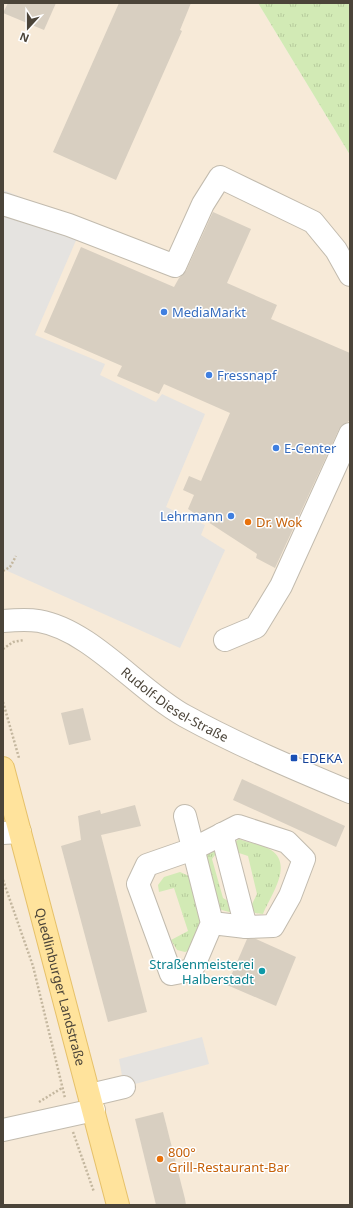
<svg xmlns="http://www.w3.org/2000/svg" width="353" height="1208" font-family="'Noto Sans',sans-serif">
<defs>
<pattern id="grass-tufts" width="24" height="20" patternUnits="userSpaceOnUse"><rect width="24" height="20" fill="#d2eab5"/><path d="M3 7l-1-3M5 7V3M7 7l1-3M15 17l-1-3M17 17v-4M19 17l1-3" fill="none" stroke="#b6ca9c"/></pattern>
</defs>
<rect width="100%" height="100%" fill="#f6f3ec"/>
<polygon fill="#f7ead8" points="3,3 258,3 350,155 350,1205 3,1205"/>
<g fill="url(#grass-tufts)">
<polygon points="258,3 350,3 350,155"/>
<path d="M239,839c9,4 24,5 32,11 23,15 -1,46 -8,64l-8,-1 -5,-5 7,-14 -9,-38 -12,-4 -2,-9z"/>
<polygon points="207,847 219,850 212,859 223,898 233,904 233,913 218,909 202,854"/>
<polygon points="180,872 189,876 203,928 193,949 185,952 177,950 171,940 188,931 174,888 159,892 158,885 164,877"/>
</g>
<g fill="#e5e3e0">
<polygon points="3,190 84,222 35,335 105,364 100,375 156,402 162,394 205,414 166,507 205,525 201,535 225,550 180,648 3,569"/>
<polygon points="202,1037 209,1064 124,1087 119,1059"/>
</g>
<g fill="#d8cfc1">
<polygon points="8,3 56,3 44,30 3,13"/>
<polygon points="119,3 191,3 180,30 182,31 116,180 53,152"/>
<polygon points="213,212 251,229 227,283 277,305 271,319 350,353 350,420 339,429 275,568 256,558 257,554 188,509 194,495 183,490 189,476 201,481 230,413 164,384 159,394 117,376 122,366 44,332 81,247 174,287 179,278 186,271"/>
<polygon points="83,708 91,740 69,745 61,713"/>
<polygon points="242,779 345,826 336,847 233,800"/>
<polygon points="135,805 141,826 101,835 147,1012 108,1022 61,846 81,840 78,816 100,810 101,814"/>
<polygon points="247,939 256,939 296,957 276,1006 227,985"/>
<polygon points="163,1112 185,1199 186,1205 156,1205 135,1119"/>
</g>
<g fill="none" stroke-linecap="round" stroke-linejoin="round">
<g stroke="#c2bbae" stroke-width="24">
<g id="minor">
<polyline points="3,204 69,225 175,266 203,204 220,177 313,222 336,250 350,275"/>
<path id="s1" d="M3,621c12,-1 24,-2 36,0 52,9 99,69 146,95 53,29 110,53 165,76"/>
<polyline points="225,640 256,627 281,586 350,434"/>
<polyline points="185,816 212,923 192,970 171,974 138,884 147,865 193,849 238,826 287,842 304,859 290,896 273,926 246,927 212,923"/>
<polyline points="3,833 20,832"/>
<polyline points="222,834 246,927"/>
<polyline points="90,1095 124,1087"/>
<polyline points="3,1130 94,1110"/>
</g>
</g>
<g stroke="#e6c16a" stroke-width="24">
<g id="major">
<path id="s2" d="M3,768l115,437"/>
</g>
</g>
<g stroke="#c4b79f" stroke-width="2.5" stroke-dasharray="2 2" stroke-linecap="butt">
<polyline points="3,571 10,567 16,556"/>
<polyline points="3,649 13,642 24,640"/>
<polyline points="3,702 19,758"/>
<polyline points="3,880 33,966 65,1098"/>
<polyline points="39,1102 62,1088"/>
<polyline points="73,1132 94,1192"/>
</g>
<use href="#minor" stroke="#fff" stroke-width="22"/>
<use href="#major" stroke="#ffe39c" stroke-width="22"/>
</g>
<g fill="#3f7fe0" stroke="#fff" stroke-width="1.5">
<circle cx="164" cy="312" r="4"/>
<circle cx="209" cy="375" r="4"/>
<circle cx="276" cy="448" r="4"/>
<circle cx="231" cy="516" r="4"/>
</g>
<g fill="#e8710a" stroke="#fff" stroke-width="1.5">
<circle cx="248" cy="522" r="4"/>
<circle cx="160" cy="1159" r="4"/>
</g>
<rect fill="#1a4fb4" stroke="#fff" stroke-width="1.5" x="290" y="754" width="8" height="8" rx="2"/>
<circle fill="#0f9aa8" stroke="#fff" stroke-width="1.5" cx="262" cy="971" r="4"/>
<g text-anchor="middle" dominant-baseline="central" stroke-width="3" stroke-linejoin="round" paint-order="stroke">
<g font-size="13" fill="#366cbe" stroke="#fff" text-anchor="start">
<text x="172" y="312">MediaMarkt</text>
<text x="217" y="375">Fressnapf</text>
<text x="284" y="448">E-Center</text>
<text x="223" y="516" text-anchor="end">Lehrmann</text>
</g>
<g font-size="13" fill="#c56008" stroke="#fff" text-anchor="start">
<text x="256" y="522">Dr. Wok</text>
<text x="168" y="1152">800°<tspan x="168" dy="15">Grill-Restaurant-Bar</tspan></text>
</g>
<g font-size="13" fill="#4b4439" stroke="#fff">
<text stroke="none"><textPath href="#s1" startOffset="197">Rudolf-Diesel-Straße</textPath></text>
<text stroke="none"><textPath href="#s2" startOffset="226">Quedlinburger Landstraße</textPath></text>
</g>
<g font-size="13" fill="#164399" stroke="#fff" text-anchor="start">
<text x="302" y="758">EDEKA</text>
</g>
<g font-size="13" fill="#0d838f" stroke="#fff" text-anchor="end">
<text x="254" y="964">Straßenmeisterei<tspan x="254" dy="15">Halberstadt</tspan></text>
</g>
</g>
<rect width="353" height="1208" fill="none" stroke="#4b4439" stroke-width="8"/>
<g transform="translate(28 28) rotate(201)" stroke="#ffffff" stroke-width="3" paint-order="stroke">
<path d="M0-3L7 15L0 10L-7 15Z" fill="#4b4439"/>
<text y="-6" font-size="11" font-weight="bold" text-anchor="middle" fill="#4b4439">N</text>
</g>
</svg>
